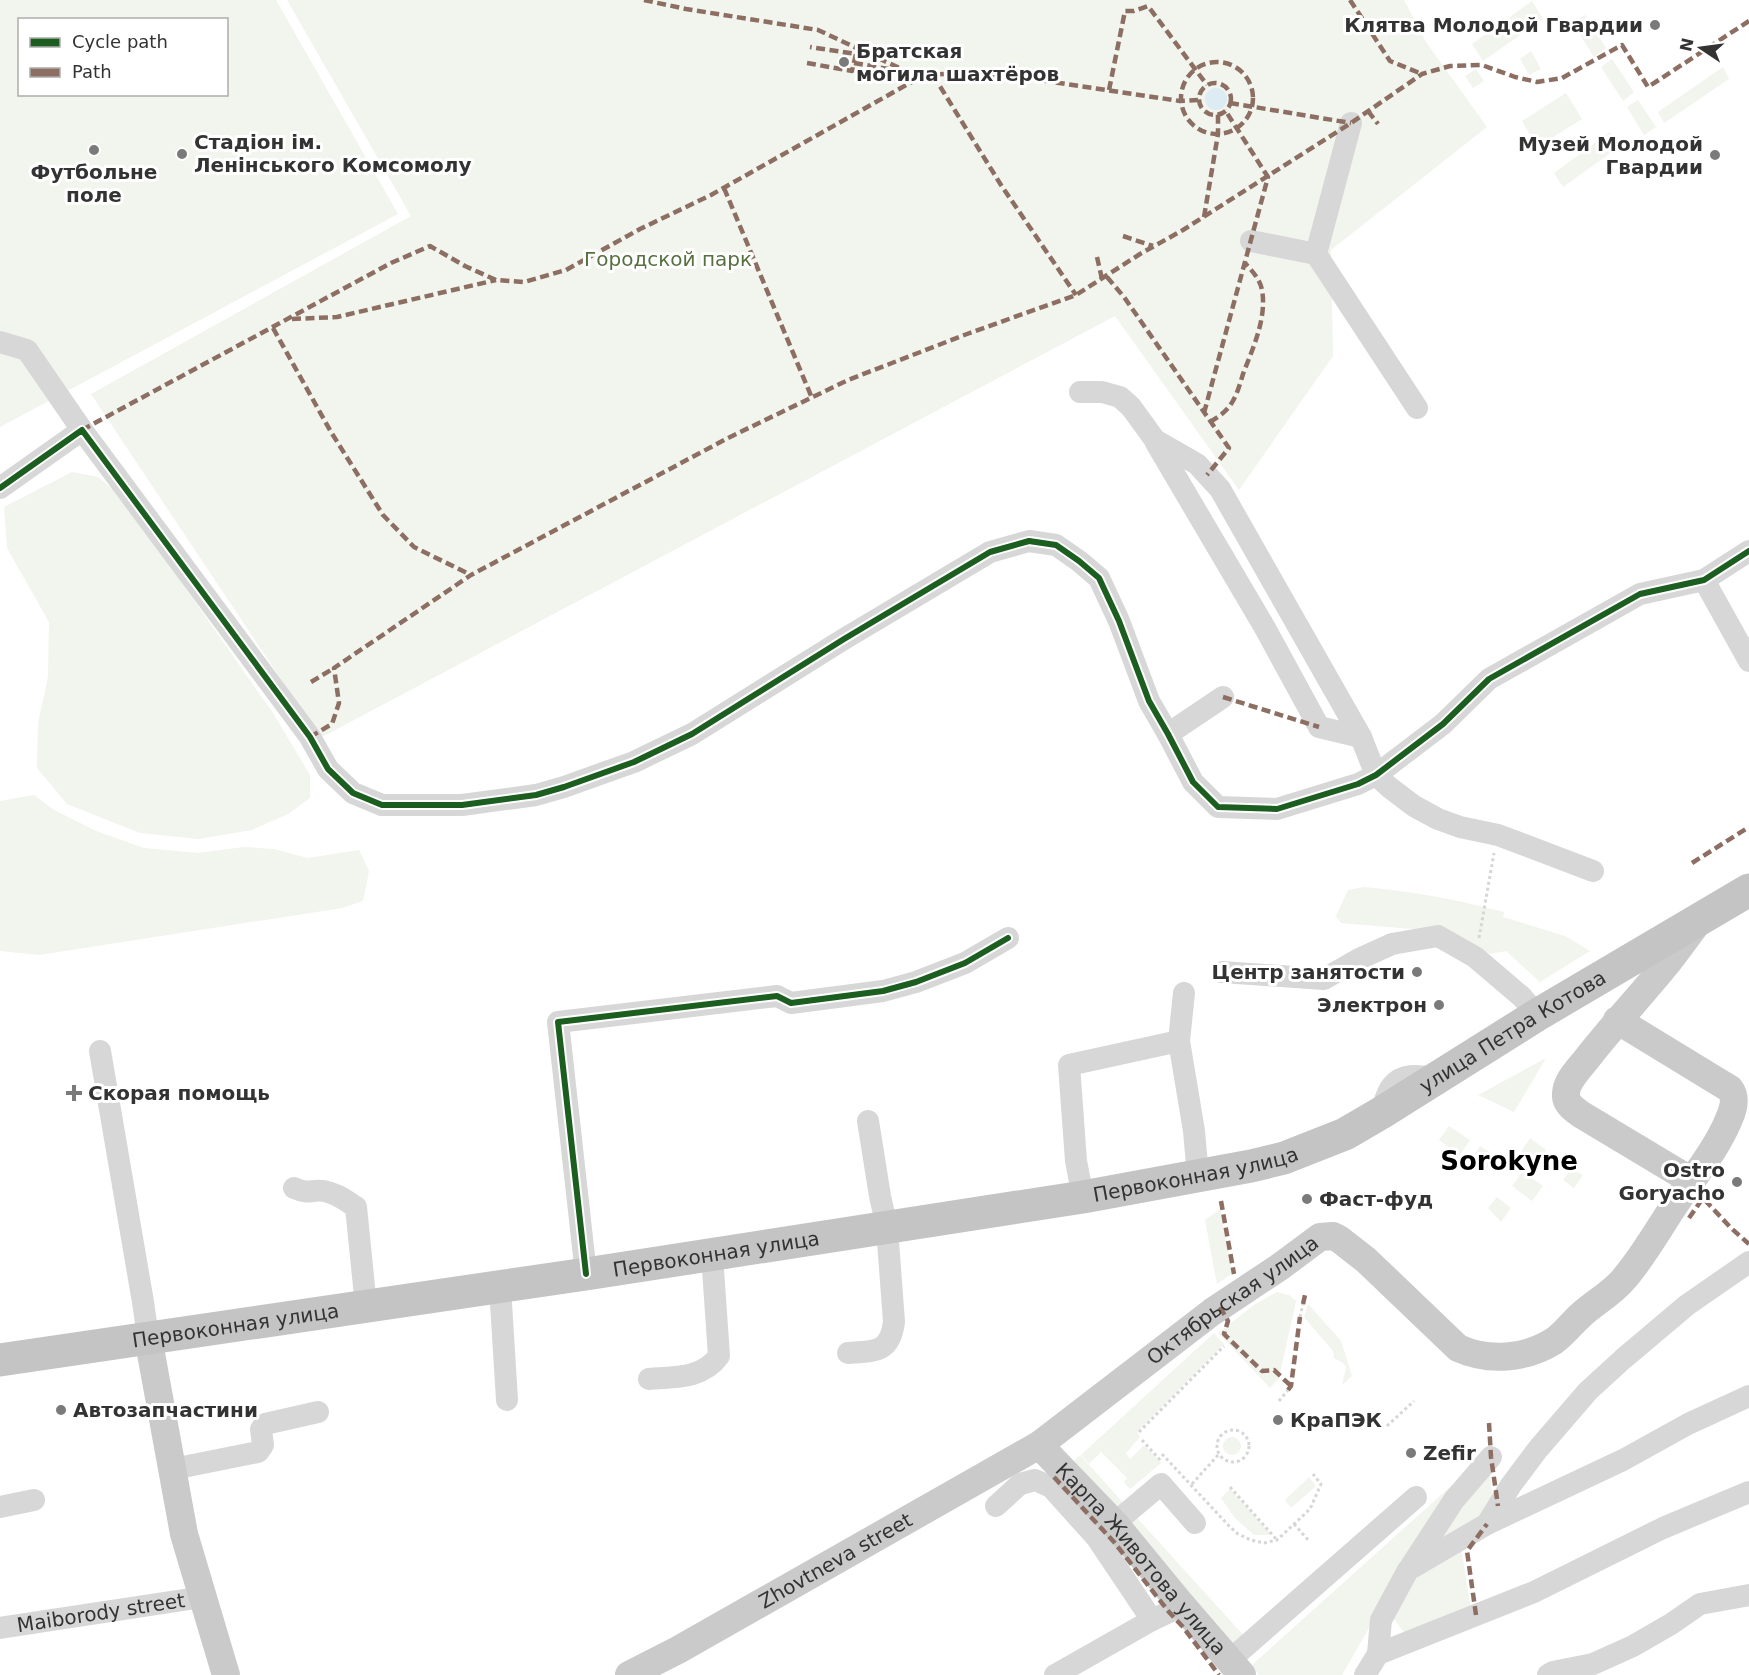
<svg xmlns="http://www.w3.org/2000/svg" width="1749" height="1675" font-family="'DejaVu Sans',sans-serif">
<rect width="100%" height="100%" fill="#fff"/>
<g fill="#f1f5ed" fill-rule="evenodd">
<path d="M0,0h276l122,214 -398,213zM20,20h206v74h-206z"/>
<polygon points="287,0 1404,0 1426,42 1487,127 1331,250 1333,356 1239,490 1115,316 320,738 91,394 411,216"/>
<polygon points="1532,1 1543,19 1483,61 1472,44"/>
<polygon points="1585,15 1606,48 1594,57 1573,23"/>
<polygon points="1531,51 1541,69 1529,75 1520,59"/>
<polygon points="1612,59 1634,92 1623,101 1601,67"/>
<polygon points="1723,67 1729,79 1664,123 1658,112"/>
<polygon points="1476,69 1484,81 1473,88 1465,76"/>
<polygon points="1566,93 1582,119 1537,147 1522,121"/>
<polygon points="1638,100 1656,127 1644,135 1627,107"/>
<polygon points="1610,132 1619,147 1563,187 1554,173"/>
<polygon points="72,472 98,477 114,490 163,556 273,713 310,775 310,798 288,814 252,830 198,839 140,833 67,804 37,768 38,723 48,677 49,622 7,548 4,507"/>
<polygon points="34,795 54,810 96,831 144,848 198,853 244,847 274,849 308,858 359,850 369,871 363,901 342,908 39,955 0,951 0,801"/>
<path d="M1364,887c47,4 94,13 140,25l-1,5 62,19 25,15 -50,31 -34,-31 -16,3 -34,-19 -20,-4 -95,-8 -5,-7 12,-26z"/>
<polygon points="1546,1058 1514,1112 1478,1095"/>
<polygon points="1449,1126 1470,1140 1460,1155 1439,1140"/>
<polygon points="1530,1138 1546,1150 1537,1163 1521,1152"/>
<polygon points="1480,1146 1496,1156 1485,1171 1471,1160"/>
<polygon points="1571,1169 1583,1175 1574,1188 1563,1180"/>
<polygon points="1523,1171 1543,1186 1532,1201 1512,1186"/>
<polygon points="1497,1197 1511,1208 1501,1222 1488,1208"/>
<polygon points="1220,1209 1232,1273 1217,1284 1205,1220"/>
<polygon points="1277,1292 1289,1295 1296,1301 1279,1378 1270,1388 1218,1333 1254,1305"/>
<polygon points="1308,1304 1341,1341 1352,1376 1342,1385 1346,1367 1343,1363 1334,1358 1333,1351 1304,1317"/>
<polygon points="1214,1333 1224,1344 1137,1432 1140,1437 1126,1453 1130,1459 1144,1445 1161,1463 1130,1489 1124,1482 1127,1478 1101,1452 1089,1464 1081,1455"/>
<circle cx="1232" cy="1446" r="9"/>
<polygon points="1080,1455 1245,1637 1231,1650 1069,1466"/>
<polygon points="1481,1459 1404,1567 1342,1675 1259,1675 1252,1665"/>
<polygon points="1489,1463 1493,1502 1483,1521 1420,1558"/>
<polygon points="1309,1477 1316,1486 1291,1508 1285,1500"/>
<polygon points="1230,1489 1270,1533 1268,1535 1254,1535 1235,1518 1221,1498"/>
<polygon points="1461,1548 1471,1608 1407,1636 1391,1615 1408,1579"/>
</g>
<circle fill="#ddebf3" cx="1216" cy="99" r="11"/>
<g fill="none" stroke-linecap="round" stroke-linejoin="round">
<g stroke="#d6d6d6" stroke-width="3" stroke-dasharray="3 3" stroke-linecap="butt">
<polyline points="1479,938 1494,853"/>
<polyline points="1300,1317 1303,1304"/>
<polyline points="1279,1401 1288,1390"/>
<polyline points="1387,1426 1414,1401"/>
<circle cx="1233" cy="1446" r="16"/>
<polyline points="1139,1432 1224,1346"/>
<polyline points="1142,1440 1161,1461"/>
<polyline points="1162,1454 1230,1527 1238,1534 1251,1540 1264,1543 1277,1540 1310,1509 1321,1484 1313,1474"/>
<polyline points="1192,1484 1219,1454"/>
<polyline points="1230,1487 1277,1540"/>
<polyline points="1294,1524 1309,1541"/>
</g>
<g stroke="#d7d7d7" stroke-width="22">
<polyline points="1251,241 1316,254 1351,123"/>
<polyline points="1316,254 1417,408"/>
<polyline points="0,342 27,350 82,430"/>
<polyline points="1080,392 1102,392 1120,397 1131,407 1155,440 1197,464 1220,489 1361,737 1376,775 1389,787 1414,806 1438,819 1460,827 1498,835 1593,871"/>
<polyline points="1156,443 1265,628 1319,727 1361,737"/>
<polyline points="0,488 82,430 310,737 328,769 353,793 382,805 462,805 536,795 564,787 634,762 692,734 844,639 990,552 1029,541 1056,545 1079,561 1099,578 1119,621 1149,701 1168,734 1193,782 1218,807 1277,809 1358,784 1376,775 1443,724 1489,679 1640,594 1704,580 1749,551"/>
<polyline points="1704,580 1749,661"/>
<polyline points="1168,734 1223,697"/>
<polyline points="1222,972 1324,979 1359,959 1392,944 1438,936 1475,957 1522,997 1537,1015"/>
<polyline points="1184,993 1179,1041 1194,1131 1198,1176"/>
<polyline points="100,1051 143,1302 148,1337"/>
<path d="M1381,1113c3,-8 5,-20 11,-27 11,-14 29,-10 45,-8"/>
<path d="M294,1188c16,7 17,1 30,3 12,2 21,9 32,16l10,99"/>
<polyline points="1083,1197 1076,1161 1069,1065 1179,1041"/>
<polyline points="586,1274 558,1022 777,996 791,1003 883,991 916,982 965,963 1008,938"/>
<polyline points="500,1287 507,1400"/>
<path d="M848,1353c27,-2 42,0 46,-31l-7,-94 -7,-32 -12,-75"/>
<path d="M649,1379c26,-2 53,0 70,-23l-7,-101"/>
<polyline points="173,1469 258,1452 263,1445 261,1429 265,1424 318,1412"/>
<polyline points="996,1506 1020,1484 1035,1480 1051,1487 1097,1538 1161,1484 1195,1523"/>
<polyline points="0,1507 34,1500"/>
<polyline points="1487,1524 1623,1460 1688,1424 1749,1396"/>
<polyline points="1097,1538 1152,1620"/>
<polyline points="1411,1566 1454,1500 1491,1457"/>
<path id="s1" d="M0,1628l203,-31"/>
<polyline points="1378,1654 1381,1620 1408,1570 1487,1524 1511,1485 1538,1449 1588,1391 1623,1359 1687,1305 1749,1262"/>
<polyline points="1230,1660 1416,1497"/>
<polyline points="1055,1675 1152,1620 1169,1612 1179,1602"/>
<polyline points="1365,1675 1378,1654 1534,1592 1663,1528 1749,1492"/>
<polyline points="1548,1675 1553,1672 1593,1664 1633,1646 1671,1624 1700,1604 1749,1595"/>
</g>
<g stroke="#cacaca" stroke-width="28">
<path d="M1692,1181l-110,-66c-7,-5 -17,-11 -16,-21 0,-14 15,-27 23,-38 26,-33 54,-63 80,-95 10,-13 20,-27 30,-40"/>
<polyline points="148,1337 184,1534 226,1675"/>
<path id="s2" d="M1039,1445l76,79 64,78 63,73"/>
<path id="s3" d="M629,1675l49,-25 361,-205 173,-133 69,-46 39,-29 13,-1 6,3 27,21 92,88c31,14 67,11 96,-7 10,-7 18,-18 27,-26 13,-12 30,-21 42,-35 22,-25 38,-56 57,-83 17,-24 38,-51 49,-78 4,-9 8,-21 1,-30l-113,-69"/>
</g>
<path stroke="#c4c4c4" stroke-width="33" id="s4" d="M0,1360l586,-86 497,-77 168,-31 33,-8 61,-24 36,-21 156,-98 212,-125"/>
<g stroke="#8d6e63" stroke-width="4.5" stroke-dasharray="9 4.5" stroke-linecap="butt">
<polyline points="644,0 686,9 818,30 908,72 924,75"/>
<polyline points="1350,0 1390,61 1422,74"/>
<circle cx="1217" cy="98" r="36"/>
<polyline points="807,63 852,71 856,54 810,47"/>
<polyline points="854,63 894,70"/>
<polyline points="933,75 1001,185 1076,295"/>
<circle cx="1215" cy="99" r="16"/>
<polyline points="1109,90 1125,11 1134,11 1148,6 1207,85"/>
<polyline points="1230,103 1351,123"/>
<polyline points="1368,111 1378,124"/>
<polyline points="724,188 812,398"/>
<polyline points="1204,217 1218,134 1218,114"/>
<polyline points="1123,236 1153,246"/>
<polyline points="1097,257 1102,279"/>
<polyline points="1107,277 1124,297 1229,448 1207,475"/>
<polyline points="292,319 337,317 496,280"/>
<polyline points="273,328 331,432 383,515 414,547 471,575"/>
<polyline points="1204,413 1268,177 1225,110"/>
<path d="M1210,422c8,-5 16,-10 21,-18 6,-9 9,-20 12,-30 10,-26 24,-56 19,-84 -2,-11 -10,-19 -17,-27"/>
<polyline points="82,430 391,263 430,246 465,266 496,280 524,282 566,270 640,229 711,195 924,75 962,73 1026,78 1180,101 1198,100"/>
<polyline points="311,682 334,668"/>
<polyline points="1223,697 1319,727"/>
<polyline points="310,737 332,724 339,703 334,668 471,575 728,438 848,380 967,334 1076,295 1140,254 1183,230 1351,123 1422,74 1450,66 1482,65 1515,77 1537,82 1562,78 1622,45 1648,87 1749,21"/>
<polyline points="1692,863 1749,827"/>
<polyline points="1221,1201 1234,1274"/>
<polyline points="1689,1218 1703,1198 1731,1228 1749,1244"/>
<polyline points="1303,1304 1305,1295"/>
<polyline points="1220,1307 1228,1321 1224,1334 1262,1371 1274,1370 1291,1386"/>
<polyline points="1288,1390 1291,1386 1300,1317"/>
<polyline points="1489,1423 1491,1457 1498,1506"/>
<polyline points="1054,1477 1114,1542 1169,1612 1183,1627 1219,1675"/>
<polyline points="1476,1615 1467,1551 1487,1524"/>
</g>
<g stroke="#fff" stroke-width="10">
<g id="cycleway">
<polyline points="0,488 82,430 310,737 328,769 353,793 382,805 462,805 536,795 564,787 634,762 692,734 844,639 990,552 1029,541 1056,545 1079,561 1099,578 1119,621 1149,701 1168,734 1193,782 1218,807 1277,809 1358,784 1376,775 1443,724 1489,679 1640,594 1704,580 1749,551"/>
<polyline points="586,1274 558,1022 777,996 791,1003 883,991 916,982 965,963 1008,938"/>
</g>
</g>
<use href="#cycleway" stroke="#1b5e20" stroke-width="6"/>
</g>
<g fill="#7a7a7a" stroke="#fff" stroke-width="2">
<circle cx="1655" cy="25" r="6"/>
<circle cx="844" cy="62" r="6"/>
<circle cx="94" cy="150" r="6"/>
<circle cx="182" cy="154" r="6"/>
<circle cx="1715" cy="155" r="6"/>
<circle cx="1417" cy="972" r="6"/>
<circle cx="1439" cy="1005" r="6"/>
<path d="M71 1084h6v6h6v6h-6v6h-6v-6h-6v-6h6z"/>
<circle cx="1737" cy="1182" r="6"/>
<circle cx="1307" cy="1199" r="6"/>
<circle cx="61" cy="1410" r="6"/>
<circle cx="1278" cy="1420" r="6"/>
<circle cx="1411" cy="1453" r="6"/>
</g>
<g text-anchor="middle" dominant-baseline="central" stroke-width="6" stroke-linejoin="round" paint-order="stroke">
<g font-size="20" font-weight="bold" fill="#333" stroke="#fff" text-anchor="start">
<text x="1643" y="25" text-anchor="end">Клятва Молодой Гвардии</text>
<text x="856" y="51">Братская<tspan x="856" dy="23">могила шахтёров</tspan></text>
<text x="194" y="142">Стадіон ім.<tspan x="194" dy="23">Ленінського Комсомолу</tspan></text>
<text x="1703" y="144" text-anchor="end">Музей Молодой<tspan x="1703" dy="23">Гвардии</tspan></text>
<text x="94" y="172" text-anchor="middle">Футбольне<tspan x="94" dy="23">поле</tspan></text>
<text x="1405" y="972" text-anchor="end">Центр занятости</text>
<text x="1427" y="1005" text-anchor="end">Электрон</text>
<text x="88" y="1093">Скорая помощь</text>
<text x="1725" y="1170" text-anchor="end">Ostro<tspan x="1725" dy="23">Goryacho</tspan></text>
<text x="1319" y="1199">Фаст-фуд</text>
<text x="73" y="1410">Автозапчастини</text>
<text x="1290" y="1420">КраПЭК</text>
<text x="1423" y="1453">Zefir</text>
</g>
<g font-size="20" fill="#56703f" stroke="#fff">
<text x="668" y="259">Городской парк</text>
</g>
<g font-size="20" fill="#333" stroke="#fff">
<text stroke="none"><textPath href="#s4" startOffset="1562">улица Петра Котова</textPath></text>
<text stroke="none"><textPath href="#s4" startOffset="1210">Первоконная улица</textPath></text>
<text stroke="none"><textPath href="#s4" startOffset="724">Первоконная улица</textPath></text>
<text stroke="none"><textPath href="#s3" startOffset="712">Октябрьская улица</textPath></text>
<text stroke="none"><textPath href="#s4" startOffset="238">Первоконная улица</textPath></text>
<text stroke="none"><textPath href="#s2" startOffset="153">Карпа Животова улица</textPath></text>
<text stroke="none"><textPath href="#s3" startOffset="236">Zhovtneva street</textPath></text>
<text stroke="none"><textPath href="#s1" startOffset="102">Maiborody street</textPath></text>
</g>
<g font-size="26" font-weight="bold" fill="#000" stroke="#fff">
<text x="1509" y="1161">Sorokyne</text>
</g>
</g>
<rect x="18" y="18" width="210" height="78" fill="#ffffff" stroke="#adadad" stroke-width="1.5"/>
<rect x="30" y="38" width="30" height="9" fill="#1b5e20" stroke="#adadad" stroke-width="1.5"/>
<text x="72" y="48" font-size="18" fill="#333333">Cycle path</text>
<rect x="30" y="68" width="30" height="9" fill="#8d6e63" stroke="#adadad" stroke-width="1.5"/>
<text x="72" y="78" font-size="18" fill="#333333">Path</text>
<g transform="translate(1701 48) rotate(283)" stroke="#ffffff" stroke-width="4.5" paint-order="stroke">
<path d="M0-4.5L10 22L0 15L-10 22Z" fill="#333333"/>
<text y="-9" font-size="16" font-weight="bold" text-anchor="middle" fill="#333333">N</text>
</g>
</svg>
